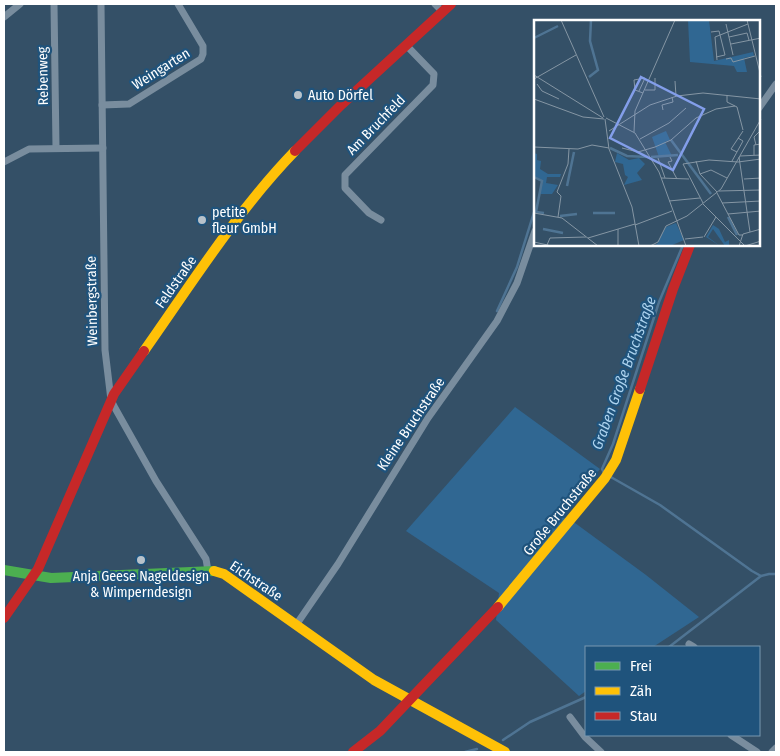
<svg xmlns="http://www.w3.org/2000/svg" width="780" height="756" font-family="'Fira Sans Condensed',sans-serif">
<rect width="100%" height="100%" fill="#345067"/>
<polygon fill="#306792" points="515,407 600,469 563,517 575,523 646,575 699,617 653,647 586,647 586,691 579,696 496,620 499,593 406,531"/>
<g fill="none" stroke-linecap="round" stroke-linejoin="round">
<g stroke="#4f7493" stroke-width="2.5">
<polyline points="497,311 517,267 535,209"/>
<polyline points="604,473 602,469 613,444 659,302 683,245"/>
<polyline points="609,476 660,505 752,571 761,576"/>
<polyline points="669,647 761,576 769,574 776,574"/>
<polyline points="503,740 530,722 586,697"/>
<polyline points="465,752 477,749"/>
</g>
<g stroke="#798d9e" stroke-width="7">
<polyline points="54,4 56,148"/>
<polyline points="101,4 105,350 111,400 115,408 156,481 206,559 208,571"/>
<polyline points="435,4 442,11"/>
<polyline points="4,17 20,4"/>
<polyline points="102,105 129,104 201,59 203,54 203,46 178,4"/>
<polyline points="759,108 776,84"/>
<polyline points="4,162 29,149 103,148"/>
<polyline points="381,220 369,213 345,188 345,175 433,85 434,74 406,45"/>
<polyline points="296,625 338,564 428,418 497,321 517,283 535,231"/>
<polyline points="689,644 694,647"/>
<polyline points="570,717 585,737 601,752"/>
<polyline points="731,735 757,752"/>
<polyline points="772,752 776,748"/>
</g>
<polyline stroke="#4caf50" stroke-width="10" points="4,570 51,578 214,571"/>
<g stroke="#ffc107" stroke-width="10">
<path d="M144,351c48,-68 93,-140 151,-200"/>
<polyline points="214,571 224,574 374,680 505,752"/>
<polyline points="498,607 605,478 616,460 640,389"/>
</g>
<g stroke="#c62828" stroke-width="10">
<polyline points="295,151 341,105 451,4"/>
<polyline points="640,389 673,289 690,245"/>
<polyline points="4,618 38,569 114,394 144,351"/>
<polyline points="353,752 380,731 498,607"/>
</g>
</g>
<g fill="#b8c2ca" stroke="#1f537c" stroke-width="2">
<circle cx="298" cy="95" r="5"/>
<circle cx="202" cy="220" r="5"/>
<circle cx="141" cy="560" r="5"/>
</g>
<g text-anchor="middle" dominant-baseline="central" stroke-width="4.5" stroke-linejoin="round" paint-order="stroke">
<g font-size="14" fill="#fff" stroke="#1f537c">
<text transform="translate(161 69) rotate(-32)">Weingarten</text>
<text transform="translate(43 76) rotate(-91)">Rebenweg</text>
<text transform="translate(376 125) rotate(-46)">Am Bruchfeld</text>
<text transform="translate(176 282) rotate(-55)">Feldstraße</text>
<text transform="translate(92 301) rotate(-91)">Weinbergstraße</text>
<text transform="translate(411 424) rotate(-56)">Kleine Bruchstraße</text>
<text transform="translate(560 512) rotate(-51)">Große Bruchstraße</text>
<text transform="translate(256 581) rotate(34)">Eichstraße</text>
</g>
<g font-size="14" fill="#fff" stroke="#1f537c" text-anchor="start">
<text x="308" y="95">Auto Dörfel</text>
<text x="212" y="212">petite<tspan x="212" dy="16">fleur GmbH</tspan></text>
<text x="141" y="576" text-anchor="middle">Anja Geese Nageldesign<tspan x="141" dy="16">&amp; Wimperndesign</tspan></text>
</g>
<g font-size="15" font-style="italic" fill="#add3ef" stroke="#1f537c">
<text transform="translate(624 373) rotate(-70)">Graben Große Bruchstraße</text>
</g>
</g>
<g transform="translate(534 20)">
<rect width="226" height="226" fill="#345067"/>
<path d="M154,0h21l5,41 39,-9 1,4 -10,2 3,14h-10l-3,-6 -44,-4zM132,111l4,9 -5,2 7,14 -13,1 -7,-20zM0,133l3,1v6l4,1 -1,8 8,5h13l-1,3h-13l-1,6 12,2 -6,9h-13l4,-12 -9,-6zM83,133l12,7 10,-2 6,6 -8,9 5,7 -18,5 4,-8 -3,-2 -2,-11 -8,-2zM142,203l8,17 -14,6h-18l5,-2 9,-17zM179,205l6,4 6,13 4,-2v6h7h-11l-12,-17 -5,8 12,9 -14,-9z" fill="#306792"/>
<path fill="none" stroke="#4f7493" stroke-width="2.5" d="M0,18l24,-12M55,57l9,-7 -8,-29 1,-21M137,120l40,54M76,128l17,8 21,1M117,137l27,-2M0,157l8,4 -6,31 8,1M33,166l7,-34M59,193h22M26,196l17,-2M194,197l9,18M9,209l20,4"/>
<path fill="none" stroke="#8596a4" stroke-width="1" d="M27,0l43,97M213,0l14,57M192,4l7,31M177,12l8,-1 6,24 -9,2M195,17l18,-4 2,7M197,24l30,-6M192,39l5,-1 2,4 22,-6M183,40l-2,-23 33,-13M0,55l69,43M0,59l42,-24M141,61l1,15M3,64l5,7 17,8M111,70h10v-12M105,71l6,-13 -11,2 1,10 8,3M193,75v7l10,5 6,23M0,79l49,18 21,2M129,90l-1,-5 11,-3 -1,-5M72,98l29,15 24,39 27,74M71,99l4,30 23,58 7,39M75,111l41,-26 27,-9 26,-3 58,6M100,112l1,-21 40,-91M106,119l29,-16 17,-15M222,125l-2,-8 7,-7M0,127l44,2 14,-4 17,3M88,128l16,4 17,-5 16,-7 25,-22 20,-9 19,-3M203,132l-6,-3 12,-18M220,135v-10l7,-1M206,136l21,-1M136,137l2,4 -4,1 9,17M205,137l11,75M124,138l7,20M162,141l4,13 17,18M198,141l11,-20 -5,-3M166,154l11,-4 16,8M127,158l28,1M210,159l17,-1M185,171l42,-1M183,173l22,42h4M135,181l31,-3M169,183l-20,-39 26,-4 29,2 23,-3M188,183l39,-2M169,184l42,42M0,193l28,5 36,28M194,194l33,-3M24,197l3,-21 -4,-4 11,-28 1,-15M101,205l37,-14M170,217l12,-20M54,218l47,-14M151,219l18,-2M0,222l18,4M13,225l3,-7 36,-1M84,226v-17M116,226l8,-4 8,-16 21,-10 34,-27 40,-70M205,226l4,-12 18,-5M211,226l16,-5"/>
<path fill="#839eea" fill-opacity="0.15" stroke="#839eea" stroke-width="2.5" d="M107,57l63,32 -31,61 -63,-32z"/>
<rect width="226" height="226" fill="none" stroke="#fff" stroke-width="2.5"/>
</g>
<rect width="780" height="756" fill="none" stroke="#ffffff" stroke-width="10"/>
<rect x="585" y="646" width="175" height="90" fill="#1f537c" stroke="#7998b0"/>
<rect x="595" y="662" width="25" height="8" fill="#4caf50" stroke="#7998b0"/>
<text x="630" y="671" font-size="15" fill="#ffffff">Frei</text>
<rect x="595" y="687" width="25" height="8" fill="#ffc107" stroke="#7998b0"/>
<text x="630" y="696" font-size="15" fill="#ffffff">Zäh</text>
<rect x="595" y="712" width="25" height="8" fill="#c62828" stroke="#7998b0"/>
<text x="630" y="721" font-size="15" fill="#ffffff">Stau</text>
</svg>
